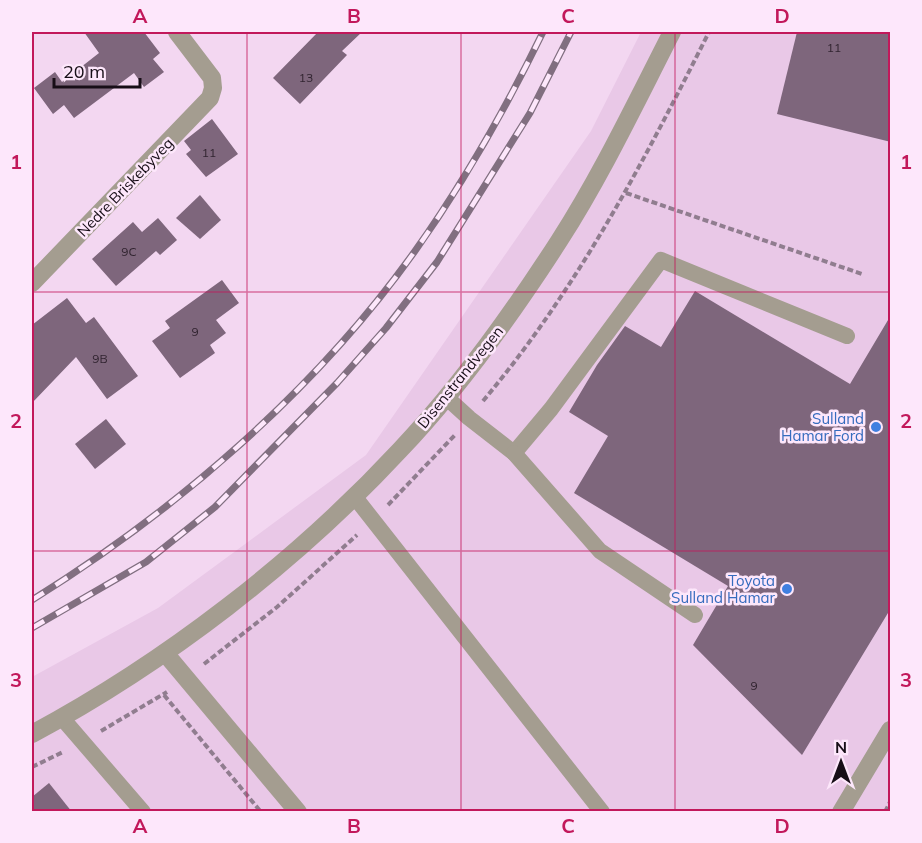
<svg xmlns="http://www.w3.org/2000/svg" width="922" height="843" font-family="Mulish,sans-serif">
<rect width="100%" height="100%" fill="#f3d7f1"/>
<polygon fill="#e9c8e7" points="641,32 890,32 890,811 32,812 32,677 158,608 366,455 591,131"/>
<g fill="#7e667c">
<polygon points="84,32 144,32 160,53 153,59 164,72 144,87 134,73 74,118 64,105 53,114 34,88 55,72 62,82 99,53"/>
<polygon points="318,32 362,32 342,51 347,55 300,104 273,78"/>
<polygon points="797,32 891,32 891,142 777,114"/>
<polygon points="212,119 238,154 206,177 186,154 191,150 184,141"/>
<polygon points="200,195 221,220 200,239 176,218"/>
<polygon points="158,218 177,240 160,255 156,251 116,286 92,259 133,222 142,232"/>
<polygon points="222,280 239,303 216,320 226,333 210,345 215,353 180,378 152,341 170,328 165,321"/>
<polygon points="695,291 850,384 891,315 891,608 802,755 693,645 728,586 574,493 608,436 569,412 597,365 625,326 661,347"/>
<polygon points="67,298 86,323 94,317 138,376 107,399 76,357 32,403 32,325"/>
<polygon points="106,419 126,444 95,469 75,444"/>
<polygon points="49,783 72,812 32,812 32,797"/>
</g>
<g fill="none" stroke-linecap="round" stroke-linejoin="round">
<g stroke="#907d8f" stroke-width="4" stroke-dasharray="6 3" stroke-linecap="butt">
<polyline points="626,193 862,274"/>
<path d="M483,401c95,-113 160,-238 226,-369"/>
<polyline points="388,505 455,435"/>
<polyline points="204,664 277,607 357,535"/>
<polyline points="164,695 261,812"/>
<polyline points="101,731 167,692"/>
<polyline points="32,767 63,752"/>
<polyline points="885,812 890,802"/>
</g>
<g stroke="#a49d90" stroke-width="16">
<polyline points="446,397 469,418 514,453 551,409 661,260 847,336"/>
<polyline points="514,453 600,551 695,615"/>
<polyline points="354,496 602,812"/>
<polyline points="62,718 143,812"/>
</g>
<g stroke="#a49d90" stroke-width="18">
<polyline points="32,283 210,98 213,88 212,78 177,32"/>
<polyline points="165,653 298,812"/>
<path d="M32,734c134,-72 264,-172 368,-284 60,-63 112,-136 159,-209 43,-67 77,-139 113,-209"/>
</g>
<polyline stroke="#a49d90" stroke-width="18" points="841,812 890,730"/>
<g stroke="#816f80" stroke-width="7">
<g id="rail">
<path d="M32,600c145,-90 284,-210 383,-349 49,-69 91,-143 128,-219"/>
<polyline points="32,628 146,562 215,507 337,383 386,328 437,262 530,113 571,32"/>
</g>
</g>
<use href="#rail" stroke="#fde7fb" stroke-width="4.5" stroke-dasharray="14" stroke-linecap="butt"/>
</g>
<path fill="none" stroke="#c2185b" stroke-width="1.5" stroke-opacity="0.55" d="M247,32v780M461,32v780M675,32v780M32,292h858M32,551h858"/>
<g fill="#3f7fe0" stroke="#fde7fb" stroke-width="2">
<circle cx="876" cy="427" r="6"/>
<circle cx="787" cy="589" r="6"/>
</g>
<g text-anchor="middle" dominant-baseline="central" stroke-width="5" stroke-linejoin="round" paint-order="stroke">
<g font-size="12" fill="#312430">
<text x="834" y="47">11</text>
<text x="306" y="77">13</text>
<text x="209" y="152">11</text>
<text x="129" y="251">9C</text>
<text x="195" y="331">9</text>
<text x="100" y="358">9B</text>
<text x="754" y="685">9</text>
</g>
<g font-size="15" fill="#170e17" stroke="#fde7fb">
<text transform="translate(125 187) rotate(-46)">Nedre Briskebyveg</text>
<text transform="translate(460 377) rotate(-51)">Disenstrandvegen</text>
</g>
<g font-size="15" fill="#366cbe" stroke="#fde7fb" text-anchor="end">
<text x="864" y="418">Sulland<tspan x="864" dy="17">Hamar Ford</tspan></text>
<text x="775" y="580">Toyota<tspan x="775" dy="17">Sulland Hamar</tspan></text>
</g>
</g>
<rect width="922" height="843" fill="none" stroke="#fde7fb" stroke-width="66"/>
<g transform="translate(841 762)" stroke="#fde7fb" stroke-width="4.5" paint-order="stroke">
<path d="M0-4.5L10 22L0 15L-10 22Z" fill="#170e17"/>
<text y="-9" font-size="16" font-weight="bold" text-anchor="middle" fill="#170e17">N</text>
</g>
<path d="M54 78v9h86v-9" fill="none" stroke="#170e17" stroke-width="3"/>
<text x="63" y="78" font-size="18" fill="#170e17" stroke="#fde7fb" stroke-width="4.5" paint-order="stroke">20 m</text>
<rect x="33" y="33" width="856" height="777" fill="none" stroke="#c2185b" stroke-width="2"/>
<g font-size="20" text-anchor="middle" font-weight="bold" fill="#c2185b">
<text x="140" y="23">A</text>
<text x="354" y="23">B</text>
<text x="568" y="23">C</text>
<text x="782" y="23">D</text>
<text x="16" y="169">1</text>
<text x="906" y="169">1</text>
<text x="16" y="428">2</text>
<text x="906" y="428">2</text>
<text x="16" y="687">3</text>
<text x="906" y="687">3</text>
<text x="140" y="833">A</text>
<text x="354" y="833">B</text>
<text x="568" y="833">C</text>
<text x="782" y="833">D</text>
</g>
</svg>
